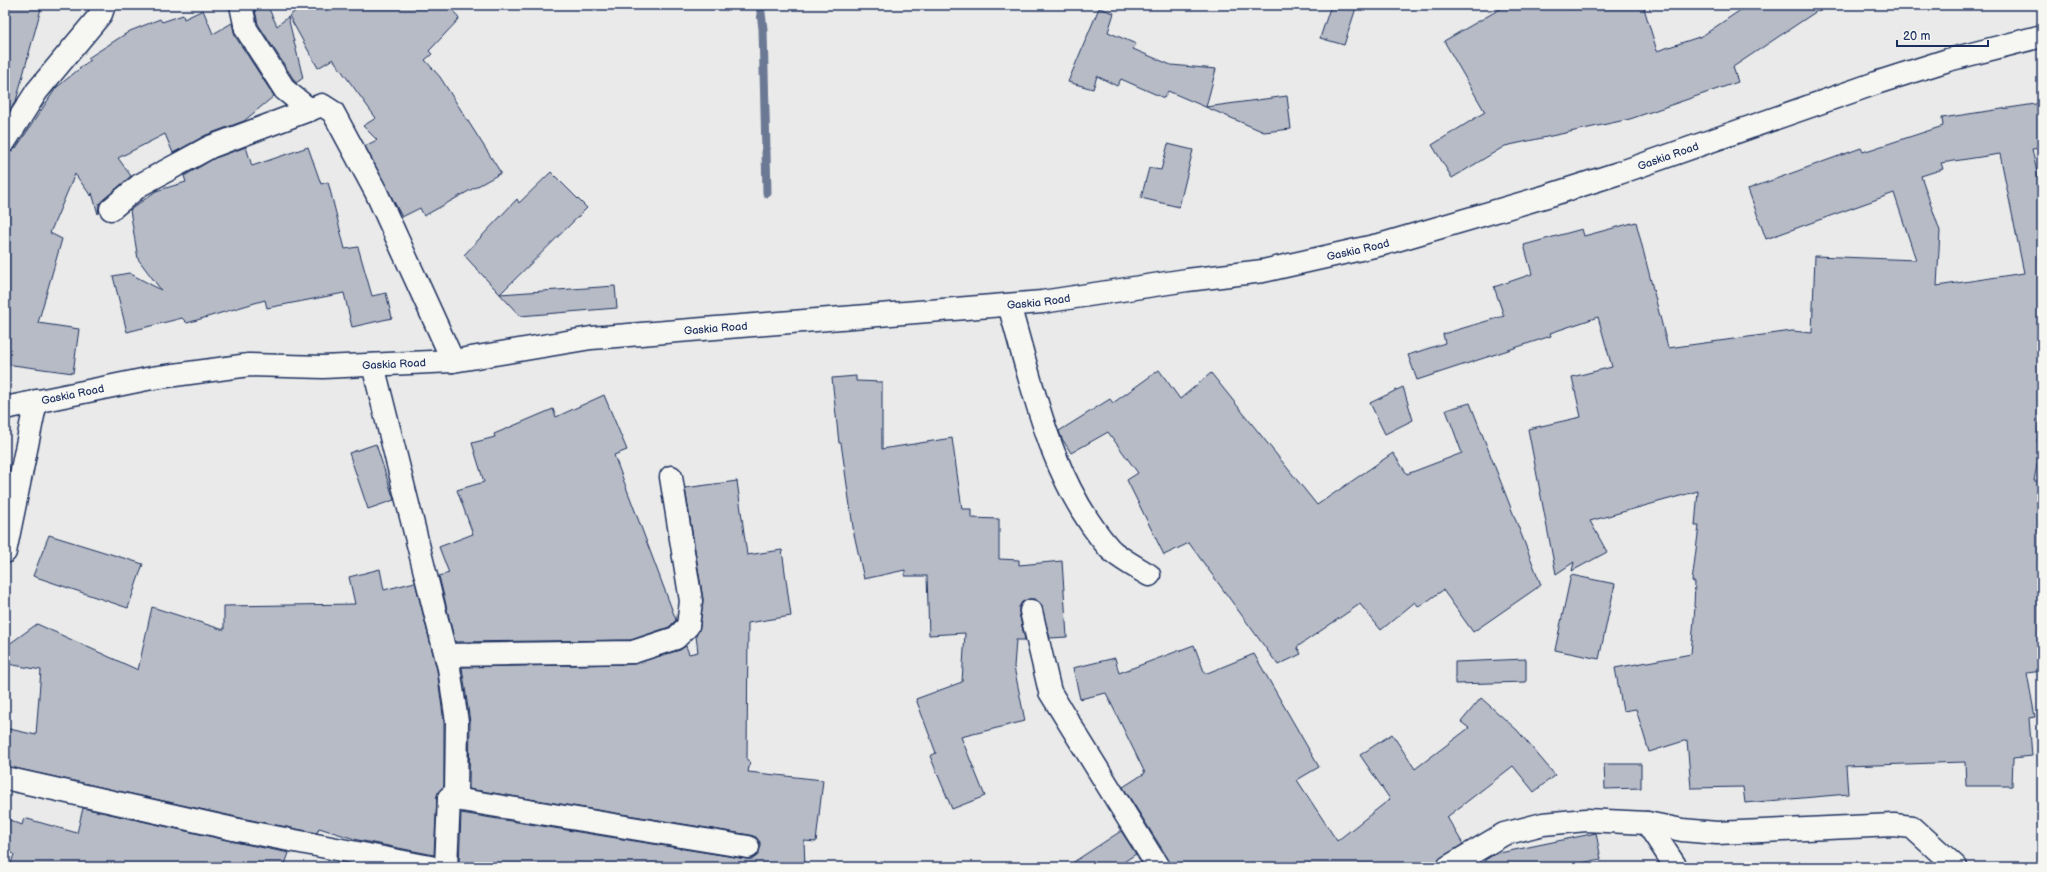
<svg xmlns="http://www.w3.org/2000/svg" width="2047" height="872" font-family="'Balsamiq Sans',sans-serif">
<rect width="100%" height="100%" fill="#e9eae9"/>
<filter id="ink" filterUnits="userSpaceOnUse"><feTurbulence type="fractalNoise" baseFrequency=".025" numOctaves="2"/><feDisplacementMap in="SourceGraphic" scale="8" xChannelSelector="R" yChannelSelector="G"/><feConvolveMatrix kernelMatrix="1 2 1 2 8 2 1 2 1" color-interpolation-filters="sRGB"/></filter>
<g filter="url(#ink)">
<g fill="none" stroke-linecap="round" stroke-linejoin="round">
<polyline stroke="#6c7995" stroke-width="9" points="760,5 763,29 767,193"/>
</g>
<g fill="#b6bbc6" stroke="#1b2f5e" fill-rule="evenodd">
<polygon points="5,5 42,5 16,101 8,112 5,112"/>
<polygon points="264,5 267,5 277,26 288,17 303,78 296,83 258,24 255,10"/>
<polygon points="303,5 450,5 459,19 429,51 432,54 425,60 440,77 501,173 424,216 420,208 402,217 365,146 377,140 363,126 376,118 333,59 318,68 289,16"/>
<polygon points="1331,5 1357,5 1344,45 1320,38"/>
<polygon points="1507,5 1533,5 1570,9 1582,5 1643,5 1657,51 1702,36 1748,5 1826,5 1733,67 1738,82 1630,119 1505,146 1452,178 1432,145 1485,112 1444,41"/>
<polygon points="1099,8 1114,13 1108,32 1136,44 1133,49 1171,65 1216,69 1206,107 1287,96 1291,129 1264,132 1168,91 1164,98 1121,79 1117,86 1097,76 1093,89 1068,82"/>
<polygon points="203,10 213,34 232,23 235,36 274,96 244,121 206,135 173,153 165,134 118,158 131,176 103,200 99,204 98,214 92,193 91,196 75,174 50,233 62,239 38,323 79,329 73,373 5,364 5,153 11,152 16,148 56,88 90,60 88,58 130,31 160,19 162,22 183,15 184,19"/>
<path d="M2042,103v45l-10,1 10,47v205l-5,41 4,1 -7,38h8v190l-15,2 8,44 -6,1 3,38 -19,2 -1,28h-46l-1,-24 -119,4 2,28 -103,9 -2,-16 -52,1 -4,-48 -38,12 -13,-43 -13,2 -8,-43 76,-14 4,-47h-1l1,-25h-3l7,-56h-4l3,-35 -108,30 17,31 -35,19 2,-9 -18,12 -28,-145 53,-12 -9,-40 40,-10 -14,-50 -48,16 1,3 -134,44 -9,-25 37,-12 -2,-9 61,-18 -10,-29 38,-13 -8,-29 58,-16 2,7 52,-14 32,126 124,-17 20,2 3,-77 101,4 -22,-67 -128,46 -18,-50 113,-41 2,4 80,-26 -1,-8zM2000,154l24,119 -87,13 3,-55 -19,-55 22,-7 -2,-6z"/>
<polygon points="1168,144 1193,150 1179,207 1141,198 1149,168 1161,170"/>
<polygon points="246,147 252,166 308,147 321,184 328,182 345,249 358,247 372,296 386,293 392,318 352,327 344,293 267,308 265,300 187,323 182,318 127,332 113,276 129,273 161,290 138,259 130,210 156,191 186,182 184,176 215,158"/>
<polygon points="551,172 587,208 500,294 615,286 617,308 520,316 464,255 517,199 519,203"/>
<polygon points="1159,370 1180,399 1211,373 1317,505 1393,453 1407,474 1462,453 1446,410 1470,403 1541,585 1473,632 1443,590 1419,607 1415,602 1381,630 1360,604 1297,647 1301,654 1278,665 1189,543 1164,555 1127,480 1138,473 1108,432 1071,453 1061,437 1059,431 1110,399 1113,403"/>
<polygon points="856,376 856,381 882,382 882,449 952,438 962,509 971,509 971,518 999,519 999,559 1019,560 1019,565 1062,561 1067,637 1050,638 1040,603 1035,599 1029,599 1022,602 1019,607 1019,613 1025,640 1016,640 1014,667 1025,721 961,737 985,796 952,809 930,756 936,753 916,699 962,682 965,633 929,635 927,576 905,576 905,570 864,579 854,534 841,443 839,443 832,378"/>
<polygon points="1403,387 1413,420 1385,434 1370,403"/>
<polygon points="604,395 627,450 614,455 676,620 669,627 631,640 455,642 439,576 449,573 439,547 473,534 457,490 484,482 472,443 495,437 494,434 553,409 556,417"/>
<polygon points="376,444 394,500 368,509 349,453"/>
<polygon points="737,481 747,555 782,550 791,616 748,623 747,760 750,761 748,772 823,780 816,842 804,841 805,867 459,867 461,813 746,859 753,859 758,855 760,849 760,842 756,837 750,835 469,789 470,722 462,667 633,664 680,650 686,646 689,654 698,652 696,636 700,627 703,599 685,488"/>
<polygon points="49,535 143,564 128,608 33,576"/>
<polygon points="380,569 384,590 415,582 437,670 444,723 444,786 437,796 434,855 358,840 319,828 317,833 241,818 5,766 5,728 36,735 41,670 8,664 5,647 37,624 138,670 152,607 224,630 224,606 355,604 349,577"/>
<polygon points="1571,575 1615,584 1599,659 1555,650"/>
<polygon points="1194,645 1205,674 1254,654 1319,767 1297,780 1337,841 1390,799 1360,755 1392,734 1415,769 1469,728 1461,722 1481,698 1517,730 1555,775 1534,792 1513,766 1447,817 1463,844 1428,867 1170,867 1169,860 1123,787 1145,773 1106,693 1080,699 1073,668 1115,658 1119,673"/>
<polygon points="1526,659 1526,682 1455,684 1455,662"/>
<polygon points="1604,764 1641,764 1641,788 1605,789"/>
<polygon points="83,808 235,842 289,853 284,867 10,867 14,854 5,851 5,818 22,825 24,818 77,833"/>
<polygon points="1121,831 1136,854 1116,867 1066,867"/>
<polygon points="1596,833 1601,859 1562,867 1486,867 1485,860 1495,854"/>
</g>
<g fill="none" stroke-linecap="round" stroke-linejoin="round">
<g stroke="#1b2f5e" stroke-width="25">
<g id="minor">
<polyline points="241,5 246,29 285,90 310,110"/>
<polyline points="5,141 37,91 101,14 104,5"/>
<polyline points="111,209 140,185 210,147 322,105 333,112 376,192 453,361"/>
<path d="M1009,305c24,82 42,176 100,243 9,10 29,20 40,27"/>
<polyline points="373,365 449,668 457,722 456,792 449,798 446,867"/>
<polyline points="5,552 36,401"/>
<polyline points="1031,611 1050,692 1158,867"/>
<polyline points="446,655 633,652 676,638 688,626 691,601 671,477"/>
<polyline points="5,778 238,830 430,867"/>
<polyline points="449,798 748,847"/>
<polyline points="1647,823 1676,867"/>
<polyline points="1448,867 1504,834 1543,824 1586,820 1647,823 1682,830 1717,833 1894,825 1912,827 1956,867"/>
</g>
</g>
<g stroke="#1b2f5e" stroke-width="25">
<g id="major">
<path id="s1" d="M5,408l147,-30 97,-13 74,2 130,-6 138,-23 451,-36 145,-22 76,-9 120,-27 164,-48 72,-23 260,-91 69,-22 94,-24"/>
</g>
</g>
<use href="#minor" stroke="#f6f6f2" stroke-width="22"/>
<use href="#major" stroke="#f6f6f2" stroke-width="22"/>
</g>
</g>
<g text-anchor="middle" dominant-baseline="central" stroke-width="3" stroke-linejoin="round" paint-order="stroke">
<g font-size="11" fill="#1b2f5e" stroke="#f6f6f2">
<text stroke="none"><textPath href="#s1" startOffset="1689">Gaskia Road</textPath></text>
<text stroke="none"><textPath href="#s1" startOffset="1365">Gaskia Road</textPath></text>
<text stroke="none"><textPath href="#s1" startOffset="1041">Gaskia Road</textPath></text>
<text stroke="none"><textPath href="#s1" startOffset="717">Gaskia Road</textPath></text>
<text stroke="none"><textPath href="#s1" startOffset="393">Gaskia Road</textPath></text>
<text stroke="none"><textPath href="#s1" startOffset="69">Gaskia Road</textPath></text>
</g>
</g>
<rect width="2047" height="872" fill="none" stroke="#f6f6f2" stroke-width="20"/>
<rect x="10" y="10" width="2027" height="852" fill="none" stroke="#1b2f5e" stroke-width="1.5" filter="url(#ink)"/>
<path d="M1897 40v6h91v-6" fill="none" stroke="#1b2f5e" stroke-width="2"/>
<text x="1903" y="40" font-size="12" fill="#1b2f5e" stroke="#f6f6f2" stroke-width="3" paint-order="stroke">20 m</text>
</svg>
